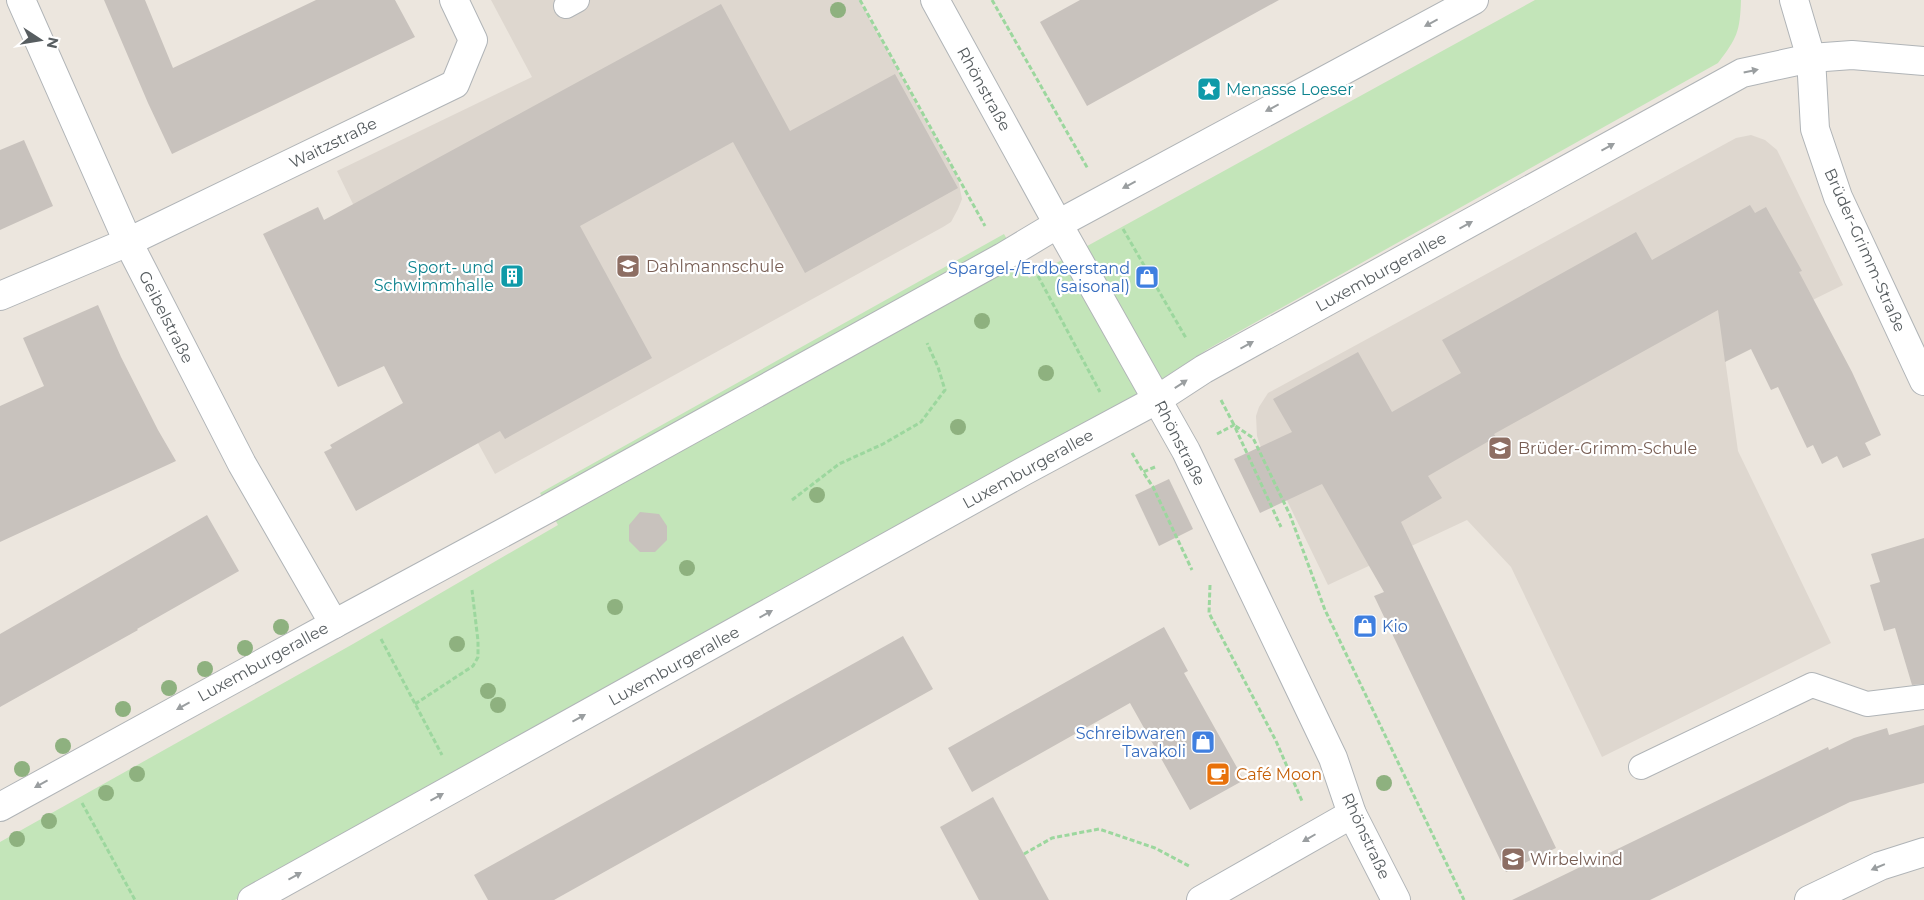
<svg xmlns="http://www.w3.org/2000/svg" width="1924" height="900" font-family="Montserrat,sans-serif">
<rect width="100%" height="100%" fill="#ece6de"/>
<g fill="#ded7cf">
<polygon points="491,0 859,0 958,179 962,199 958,209 951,222 943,227 495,474 402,305 337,171 532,77"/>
<polygon points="1751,135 1765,140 1777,150 1843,285 1723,344 1738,451 1831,643 1602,757 1511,567 1467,520 1328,585 1260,445 1257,436 1256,416 1259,407 1268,393 1736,138"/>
</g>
<path fill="#c3e5b9" d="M1535,0h206c-1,32 -4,38 -23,63l-510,286 -107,70 -866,481h-235v-58l353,-198 205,-119 -18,-32 464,-259 25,44z"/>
<g fill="#c8c2bd">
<polygon points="104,0 145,0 173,68 316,0 395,0 415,37 172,154 148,103"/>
<polygon points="1080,0 1279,0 1087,106 1040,22"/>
<polygon points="721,4 790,131 895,74 958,188 805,273 733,142 580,226 652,358 505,439 500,431 356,511 324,452 332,448 330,445 403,403 384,366 338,387 263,234 318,207 324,220"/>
<polygon points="24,140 53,206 0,230 0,150"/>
<polygon points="1750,205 1755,213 1766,207 1802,271 1799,272 1852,372 1881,435 1865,443 1871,455 1843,468 1837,456 1822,464 1813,445 1807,448 1778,387 1771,390 1751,349 1725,362 1718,310 1494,434 1496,437 1428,476 1442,498 1401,522 1556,848 1506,872 1376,600 1374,596 1384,592 1322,484 1260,513 1234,459 1292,432 1273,399 1358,352 1392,412 1461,373 1442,340 1636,232 1652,260"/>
<polygon points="98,305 121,357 158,430 176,461 0,542 0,406 44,386 23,338"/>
<polygon points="1169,479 1193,529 1159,546 1135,495"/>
<polygon points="640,512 659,514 667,526 667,540 655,552 640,552 629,541 629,525"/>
<polygon points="207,515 239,571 137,629 138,630 0,707 0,634"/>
<polygon points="1924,538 1924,684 1912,685 1895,628 1884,631 1870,585 1880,582 1871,554"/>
<polygon points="1164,627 1188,671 1184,673 1244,780 1190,810 1130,703 972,792 948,748"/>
<polygon points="903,636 933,689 554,900 488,900 474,875"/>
<polygon points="1924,725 1924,783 1850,802 1650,900 1512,900 1828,747 1829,750 1854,738 1887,728 1889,735"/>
<polygon points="993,797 1024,854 1049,900 979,900 940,827"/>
</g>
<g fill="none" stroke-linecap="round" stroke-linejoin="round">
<g stroke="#b0b4b7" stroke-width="26">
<g id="lane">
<polyline points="566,6 577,0"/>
<polyline points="1641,767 1812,685 1867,704 1924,697"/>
</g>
</g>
<g stroke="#b0b4b7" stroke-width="30">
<g id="street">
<polyline points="21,0 128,242 242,464 334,624"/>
<polyline points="935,0 1058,224 1186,451 1333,758 1352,814 1396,900"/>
<polyline points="1794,0 1811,58 1815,129 1838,197 1924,381"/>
<polyline points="0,296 128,242 455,84 473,40 454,0"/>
<polyline points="0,807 334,624 549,508 1003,257 1058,224 1474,0"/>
<polyline points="252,900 1024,471 1158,399 1204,369 1742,73 1811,58 1852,55 1924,61"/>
<polyline points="1201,900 1352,814"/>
<polyline points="1809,900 1880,866 1924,852"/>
</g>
</g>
<g stroke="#9cd79e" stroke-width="3" stroke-dasharray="5 2.5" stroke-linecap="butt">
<polyline points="860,0 985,226"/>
<polyline points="992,0 1088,169"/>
<polyline points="1123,229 1186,338"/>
<polyline points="1038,276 1100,392"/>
<polyline points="1221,400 1234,425 1253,438 1290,515 1325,610 1464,900"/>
<polyline points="1217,434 1234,425 1281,527"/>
<polyline points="1132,453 1143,472"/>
<polyline points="1155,467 1143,472 1153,487 1192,570"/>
<polyline points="792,500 839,464 883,444 921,422 945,390 938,367 927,343"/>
<polyline points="1210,585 1209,613 1276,741 1302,801"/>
<polyline points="381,639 442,755"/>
<polyline points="415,704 473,666 478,657 478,641 472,590"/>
<polyline points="82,803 135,900"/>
<polyline points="1024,854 1052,838 1099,829 1155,848 1189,866"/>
</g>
<use href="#lane" stroke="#fff" stroke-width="24"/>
<use href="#street" stroke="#fff" stroke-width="28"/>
</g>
<g fill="#8eb17f">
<circle cx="838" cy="10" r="8"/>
<circle cx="982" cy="321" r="8"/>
<circle cx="1046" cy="373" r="8"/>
<circle cx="958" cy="427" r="8"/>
<circle cx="817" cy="495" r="8"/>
<circle cx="687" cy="568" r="8"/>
<circle cx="615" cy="607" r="8"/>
<circle cx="281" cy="627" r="8"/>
<circle cx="457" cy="644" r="8"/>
<circle cx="245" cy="648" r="8"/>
<circle cx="205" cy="669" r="8"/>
<circle cx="169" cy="688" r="8"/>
<circle cx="488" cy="691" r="8"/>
<circle cx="498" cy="705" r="8"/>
<circle cx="123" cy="709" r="8"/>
<circle cx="63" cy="746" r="8"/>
<circle cx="22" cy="769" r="8"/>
<circle cx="137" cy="774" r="8"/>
<circle cx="1384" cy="783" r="8"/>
<circle cx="106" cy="793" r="8"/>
<circle cx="49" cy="821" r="8"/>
<circle cx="17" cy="839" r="8"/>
</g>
<defs><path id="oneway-solid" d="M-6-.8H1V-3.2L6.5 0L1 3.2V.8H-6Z" transform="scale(1.25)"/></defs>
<g fill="#9a9ea0">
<use href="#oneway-solid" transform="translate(1431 23) rotate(152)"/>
<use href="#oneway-solid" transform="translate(1751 71) rotate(-12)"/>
<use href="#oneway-solid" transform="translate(1272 108) rotate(152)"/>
<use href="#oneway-solid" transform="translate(1608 147) rotate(-29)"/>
<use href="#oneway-solid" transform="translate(1129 185) rotate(152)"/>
<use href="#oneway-solid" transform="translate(1466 225) rotate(-29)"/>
<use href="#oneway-solid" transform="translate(1247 345) rotate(-29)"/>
<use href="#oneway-solid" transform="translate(1181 384) rotate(-33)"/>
<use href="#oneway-solid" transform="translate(766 614) rotate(-29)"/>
<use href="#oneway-solid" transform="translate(183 706) rotate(151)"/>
<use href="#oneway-solid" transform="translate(579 718) rotate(-29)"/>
<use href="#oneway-solid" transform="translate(41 784) rotate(151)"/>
<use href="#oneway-solid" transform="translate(437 797) rotate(-29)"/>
<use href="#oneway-solid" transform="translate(1309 838) rotate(150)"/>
<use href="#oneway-solid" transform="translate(1878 867) rotate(157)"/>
<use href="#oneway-solid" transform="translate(295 876) rotate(-29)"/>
</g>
<defs>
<g id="sight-square" transform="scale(1.25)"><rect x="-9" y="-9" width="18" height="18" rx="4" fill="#0f9aa8" stroke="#fff"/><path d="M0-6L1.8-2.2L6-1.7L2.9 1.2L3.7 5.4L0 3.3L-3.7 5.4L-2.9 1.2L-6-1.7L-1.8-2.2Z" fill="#fff"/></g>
<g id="school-square" transform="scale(1.25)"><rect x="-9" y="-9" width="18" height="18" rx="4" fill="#8d6e63" stroke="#fff"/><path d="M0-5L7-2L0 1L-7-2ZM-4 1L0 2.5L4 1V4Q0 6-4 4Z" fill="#fff"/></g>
<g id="building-square" transform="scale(1.25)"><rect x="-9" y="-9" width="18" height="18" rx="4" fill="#0f9aa8" stroke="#fff"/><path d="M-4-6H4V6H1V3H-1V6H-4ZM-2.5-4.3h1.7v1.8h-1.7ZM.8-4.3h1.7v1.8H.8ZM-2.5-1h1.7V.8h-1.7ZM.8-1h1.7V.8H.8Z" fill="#fff"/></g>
<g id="shop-square" transform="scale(1.25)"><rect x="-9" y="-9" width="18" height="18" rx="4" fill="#3f7fe0" stroke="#fff"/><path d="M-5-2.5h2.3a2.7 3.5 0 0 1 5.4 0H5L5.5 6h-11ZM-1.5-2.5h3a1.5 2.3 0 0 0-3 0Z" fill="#fff"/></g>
<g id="cafe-square" transform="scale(1.25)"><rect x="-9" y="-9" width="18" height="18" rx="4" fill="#e8710a" stroke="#fff"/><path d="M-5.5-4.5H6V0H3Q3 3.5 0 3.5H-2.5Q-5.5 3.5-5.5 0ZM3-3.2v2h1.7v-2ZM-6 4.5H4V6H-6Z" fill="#fff"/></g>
</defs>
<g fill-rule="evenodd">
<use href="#sight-square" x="1209" y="89"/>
<use href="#school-square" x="628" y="266"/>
<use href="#building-square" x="512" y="276"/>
<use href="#shop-square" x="1147" y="277"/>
<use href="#school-square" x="1500" y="448"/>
<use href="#shop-square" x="1365" y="626"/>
<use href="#shop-square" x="1203" y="742"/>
<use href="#cafe-square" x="1218" y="774"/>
<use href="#school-square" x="1513" y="859"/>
</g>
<g text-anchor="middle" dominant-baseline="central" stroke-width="4.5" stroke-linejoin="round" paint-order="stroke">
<g font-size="16" fill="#575d60" stroke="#fff">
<text transform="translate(984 89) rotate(61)">Rhönstraße</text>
<text transform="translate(333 143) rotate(-26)">Waitzstraße</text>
<text transform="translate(1865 250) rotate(66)">Brüder-Grimm-Straße</text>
<text transform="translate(1381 272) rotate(-29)">Luxemburgerallee</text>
<text transform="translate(166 317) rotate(63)">Geibelstraße</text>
<text transform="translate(1180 443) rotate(63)">Rhönstraße</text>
<text transform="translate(1028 469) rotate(-29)">Luxemburgerallee</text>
<text transform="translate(263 662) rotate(-29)">Luxemburgerallee</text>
<text transform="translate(674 666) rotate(-29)">Luxemburgerallee</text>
<text transform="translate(1366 836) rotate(65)">Rhönstraße</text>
</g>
<g font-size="16" fill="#0d838f" stroke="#fff" text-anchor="start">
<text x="1226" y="89">Menasse Loeser</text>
<text x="494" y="267" text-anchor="end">Sport- und<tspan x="494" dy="18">Schwimmhalle</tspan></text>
</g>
<g font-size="16" fill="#785e54" stroke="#fff" text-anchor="start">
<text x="646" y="266">Dahlmannschule</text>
<text x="1518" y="448">Brüder-Grimm-Schule</text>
<text x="1530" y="859">Wirbelwind</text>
</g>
<g font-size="16" fill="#366cbe" stroke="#fff" text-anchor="end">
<text x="1130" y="268">Spargel-/Erdbeerstand<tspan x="1130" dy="18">(saisonal)</tspan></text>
<text x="1382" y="626" text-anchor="start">Kio</text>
<text x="1186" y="733">Schreibwaren<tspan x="1186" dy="18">Tavakoli</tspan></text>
</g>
<g font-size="16" fill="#c56008" stroke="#fff" text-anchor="start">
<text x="1236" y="774">Café Moon</text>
</g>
</g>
<g transform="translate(40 40) rotate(102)" stroke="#ffffff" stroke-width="4" paint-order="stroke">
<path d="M0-4L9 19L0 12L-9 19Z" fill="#575d60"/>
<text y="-8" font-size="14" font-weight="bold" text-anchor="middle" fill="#575d60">N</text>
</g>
</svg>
